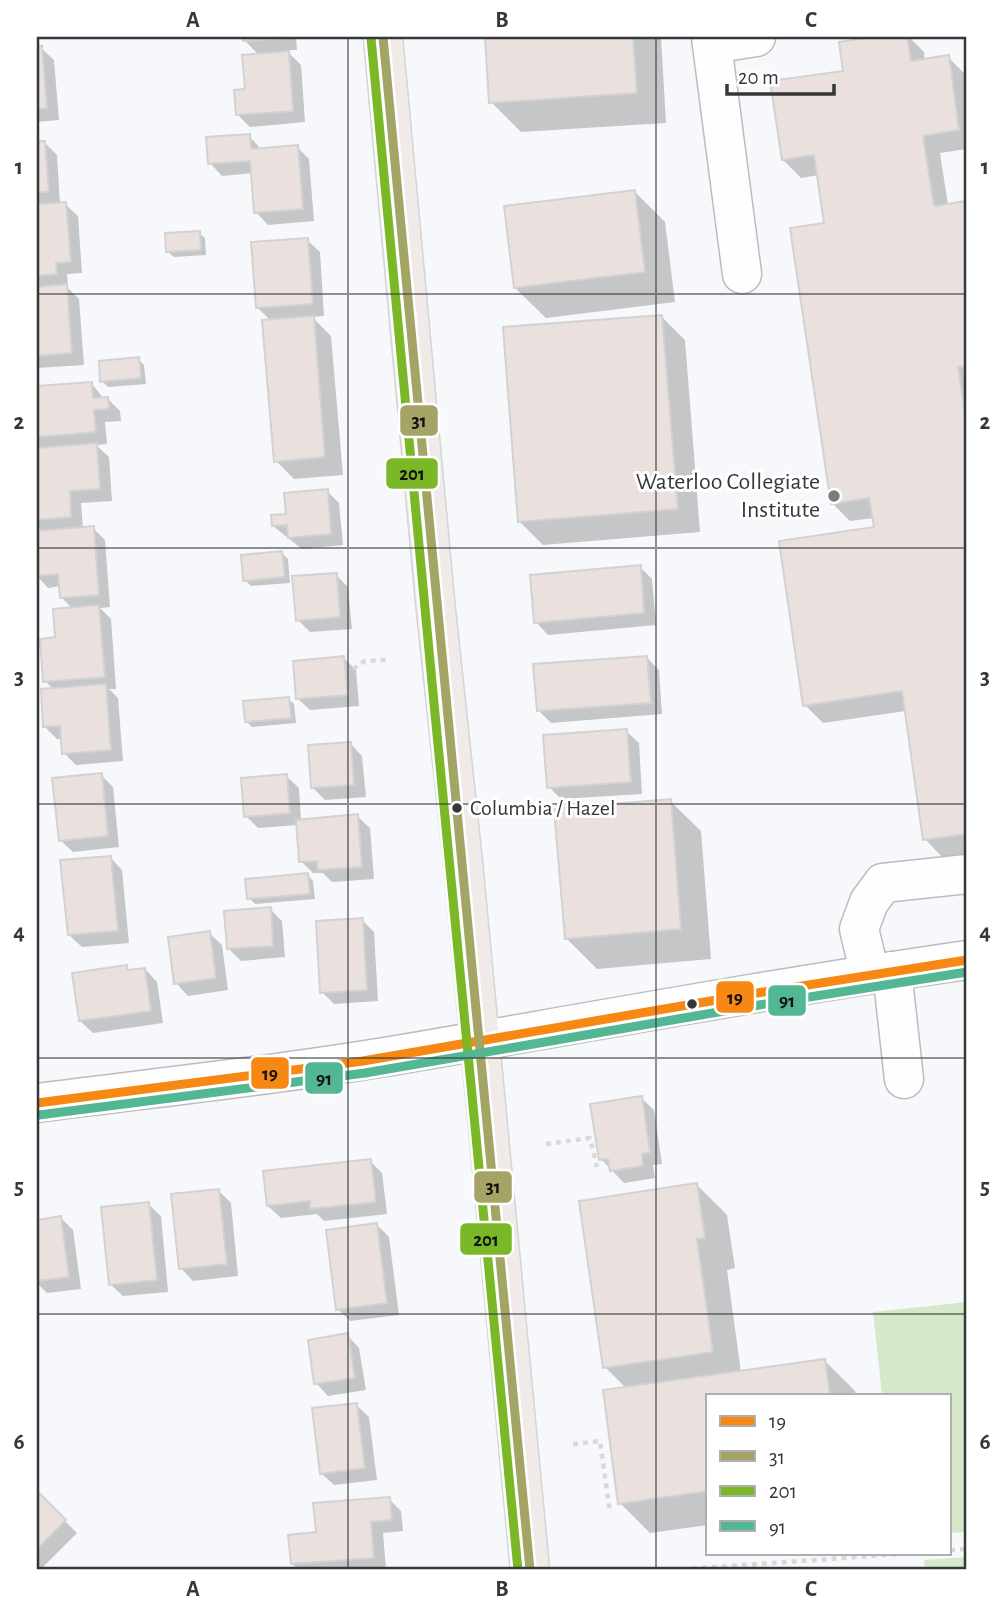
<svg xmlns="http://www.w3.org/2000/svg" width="1004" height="1607" font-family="'Alegreya Sans',sans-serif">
<rect width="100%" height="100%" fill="#f6f8fb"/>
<g fill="#d5e9ca">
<polygon points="967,1302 967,1532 950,1533 950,1395 882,1395 873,1312"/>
<polygon points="967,1557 967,1570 925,1570 924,1560"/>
</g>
<g fill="#0003">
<polygon points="244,37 296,37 297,50 286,50 301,65 305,122 250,127 237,114 259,55 245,41"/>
<polygon points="487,37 661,37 666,123 521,132 491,102"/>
<polygon points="884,37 909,37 924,52 925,60 948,57 966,75 967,82 967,149 940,153 948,205 967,203 967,854 943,858 925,839 906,711 823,723 805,705 876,528 874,518 850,521 832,503 826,225 819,175 801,178 783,160 845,72 841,43"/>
<polygon points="37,48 41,48 54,60 59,120 37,122"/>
<polygon points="249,136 262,150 297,147 309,159 314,221 268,225 256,212 253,173 222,176 210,163"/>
<polygon points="44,142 57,155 60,204 65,204 78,216 82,273 67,274 68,288 79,299 84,365 37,368 37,143"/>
<polygon points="635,192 665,222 675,302 546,318 515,288"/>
<polygon points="199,233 205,238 206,255 174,257 168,252"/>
<polygon points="307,240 320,252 324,316 312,317 331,336 343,475 294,479 276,461 271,321 258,308"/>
<polygon points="662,317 685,340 700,532 543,545 520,522"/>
<polygon points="138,359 144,365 146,384 108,387 102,381"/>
<polygon points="91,383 104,399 107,398 120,411 121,421 105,422 107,444 96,445 109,457 112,501 81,503 83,529 93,528 105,540 110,607 100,608 111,619 116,689 109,689 118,698 123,761 76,765 64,753 63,739 57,739 45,727 53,689 45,681 57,639 73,609 62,598 61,586 48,588 37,576 37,532 43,532 37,526 37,388"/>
<polygon points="327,491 339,503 343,545 302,549 273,526"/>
<polygon points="282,553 288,559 290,583 251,586 245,580"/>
<polygon points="640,567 652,579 656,625 548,635 536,622"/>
<polygon points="336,575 348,587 352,629 310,632 298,620"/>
<polygon points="344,658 356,670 359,706 310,710 297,698"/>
<polygon points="647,658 659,670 662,714 551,723 538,710"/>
<polygon points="288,699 294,704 296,723 252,727 246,721"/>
<polygon points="626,731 639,743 642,794 561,799 549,787"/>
<polygon points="350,743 362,756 366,797 325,800 313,788"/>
<polygon points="101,775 113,787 119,847 73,852 60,840"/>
<polygon points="286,776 299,788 301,821 357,816 370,828 374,879 332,882 323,873 313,873 301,861 298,825 258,828 246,816"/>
<polygon points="670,801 701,831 711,959 597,969 566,938"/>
<polygon points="110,857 122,870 129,943 82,947 69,935"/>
<polygon points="308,875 313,881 315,899 255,904 249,898"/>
<polygon points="270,909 282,921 285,957 241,961 229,949"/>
<polygon points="362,920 374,932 378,1001 334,1004 322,992"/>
<polygon points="209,933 222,945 228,990 188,996 176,983"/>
<polygon points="126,967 130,971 145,969 157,982 163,1023 93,1033 80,1021"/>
<polygon points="641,1098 654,1110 662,1164 653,1165 655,1178 624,1183 601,1159"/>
<polygon points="370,1161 382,1173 387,1214 324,1221 317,1214 281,1218 268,1206"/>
<polygon points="697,1185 727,1215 735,1268 727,1270 741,1372 825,1361 855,1391 856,1395 708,1395 708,1525 650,1533 620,1503 626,1388 605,1367"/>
<polygon points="219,1191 231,1203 238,1276 193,1281 181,1268"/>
<polygon points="148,1204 161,1216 168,1292 123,1296 110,1284"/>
<polygon points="61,1218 73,1230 81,1289 47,1293 37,1283 37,1221"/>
<polygon points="376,1224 389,1237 399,1315 350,1321 338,1309"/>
<polygon points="347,1335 359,1348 366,1390 328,1396 316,1383"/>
<polygon points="356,1405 369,1417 377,1480 334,1485 321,1473"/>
<polygon points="37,1494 77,1533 40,1570 37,1570"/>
<polygon points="389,1499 401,1511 403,1531 383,1533 386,1569 299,1570 292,1564 318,1534"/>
</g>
<g fill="#eae1de" stroke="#d2d2d2" stroke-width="2">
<polygon points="243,37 285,37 285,38 243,41"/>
<polygon points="485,37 633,37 637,93 489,103"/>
<polygon points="872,37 907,37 911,61 949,55 959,130 923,136 934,206 967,201 967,366 958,367 967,427 967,834 923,840 902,691 803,706 779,541 874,527 869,498 831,504 790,228 824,223 814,155 782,160 770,81 843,71 839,42"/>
<polygon points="37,46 42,46 47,108 37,109"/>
<polygon points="289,51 293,111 236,115 234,90 245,89 242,55"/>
<polygon points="250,134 251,149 298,145 303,209 254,213 250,161 208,164 206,137"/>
<polygon points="37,141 45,141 49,192 37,192"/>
<polygon points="635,190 645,272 514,288 504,206"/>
<polygon points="66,202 71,262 56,263 57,274 37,276 37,204"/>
<polygon points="200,231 201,250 166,252 165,233"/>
<polygon points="308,238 313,304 256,308 251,242"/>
<polygon points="67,284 72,353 37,356 37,287"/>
<polygon points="662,315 678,509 518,522 503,327"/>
<polygon points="314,316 325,457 274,462 262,320"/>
<polygon points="139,357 141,378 100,382 99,361"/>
<polygon points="92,382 93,398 108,397 109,409 94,410 96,432 37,437 37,386"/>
<polygon points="97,443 100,489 70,491 71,517 37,520 37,448"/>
<polygon points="328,489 331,534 288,538 287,525 272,526 271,515 286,514 284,493"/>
<polygon points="94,526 99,595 60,598 58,574 37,576 37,531"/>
<polygon points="282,551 285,577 243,581 241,555"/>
<polygon points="641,565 644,613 534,623 530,575"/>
<polygon points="337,573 340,617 296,621 292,576"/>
<polygon points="99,605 105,677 43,682 40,639 55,637 53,609"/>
<polygon points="344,656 348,695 296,699 293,661"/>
<polygon points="647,656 651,703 537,711 533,664"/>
<polygon points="106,684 111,750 62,754 60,726 43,727 41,689"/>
<polygon points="289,697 291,718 245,722 243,701"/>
<polygon points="627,729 631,782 547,788 543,735"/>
<polygon points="351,742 354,785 311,788 308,745"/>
<polygon points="102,773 108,836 59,841 52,778"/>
<polygon points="287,774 290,813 244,817 241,778"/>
<polygon points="671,799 681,929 565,939 554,809"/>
<polygon points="358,814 362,867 318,870 317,861 299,862 296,820"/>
<polygon points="111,856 118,931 68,935 60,860"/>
<polygon points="308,873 310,894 247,899 245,879"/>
<polygon points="271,907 273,946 227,949 224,911"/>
<polygon points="363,918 367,990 320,993 316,921"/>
<polygon points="210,931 216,978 174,984 168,937"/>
<polygon points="127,965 127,970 145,968 151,1011 79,1021 72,973"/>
<polygon points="642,1096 650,1152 642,1154 643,1166 610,1171 608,1159 599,1160 590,1104"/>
<polygon points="371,1159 376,1202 310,1209 310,1201 267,1206 263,1171"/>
<polygon points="697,1183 705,1238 697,1239 713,1352 603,1368 579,1201"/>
<polygon points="219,1189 227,1264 179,1269 171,1194"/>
<polygon points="149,1202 157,1280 109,1285 101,1207"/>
<polygon points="61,1216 69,1277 37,1281 37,1220"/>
<polygon points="377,1223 387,1303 336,1310 326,1230"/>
<polygon points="348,1333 355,1378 314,1384 308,1340"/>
<polygon points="825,1359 830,1395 708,1395 708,1491 618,1504 603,1390"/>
<polygon points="357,1403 365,1468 320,1474 312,1408"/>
<polygon points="37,1491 66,1520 37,1549"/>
<polygon points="390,1497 392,1520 371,1522 374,1558 291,1564 288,1535 316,1532 313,1503"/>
</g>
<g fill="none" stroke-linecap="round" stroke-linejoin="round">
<g stroke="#bbbcbe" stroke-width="41">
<g id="minor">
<polyline points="711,37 742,274"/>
<polyline points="712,44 756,37"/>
<polyline points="892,971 904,1079"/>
<polyline points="870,974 859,929 869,902 883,883 967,874"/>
<path d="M37,1103c124,-16 249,-29 372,-50 186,-32 371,-66 558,-93"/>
</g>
</g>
<g stroke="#d4d5d6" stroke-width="41">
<polyline id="major" points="383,37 435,601 463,863 530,1570"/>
</g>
<g stroke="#d9d9da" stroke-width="4.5" stroke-dasharray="5 5" stroke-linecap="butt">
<polyline points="353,669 365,661 387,660"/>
<polyline points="546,1144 590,1138 597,1167"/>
<polyline points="573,1444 600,1441 610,1513"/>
<polyline points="950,1550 967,1549"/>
<polyline points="672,1570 915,1553"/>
</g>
<use href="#minor" stroke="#fefefe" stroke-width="38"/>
<use href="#major" stroke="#f0eae8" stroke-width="38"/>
<g stroke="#fff" stroke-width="14">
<polyline id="bus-1" points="37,1103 363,1061 757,993 967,960"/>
</g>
<g stroke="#fff" stroke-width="14">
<path id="bus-2" d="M383,37c47,511 99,1022 147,1533"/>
</g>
<g stroke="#fff" stroke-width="14">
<path id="bus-3" d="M371,38c47,511 98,1021 147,1532"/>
</g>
<g stroke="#fff" stroke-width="14">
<polyline id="bus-4" points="39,1115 365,1073 759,1005 967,972"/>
</g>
<use href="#bus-1" stroke="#f78814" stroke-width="9"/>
<use href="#bus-2" stroke="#a4a466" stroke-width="9"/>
<use href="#bus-3" stroke="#7bb828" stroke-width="9"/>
<use href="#bus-4" stroke="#53b793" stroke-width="9"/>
</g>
<path fill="none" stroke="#363739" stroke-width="2" stroke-opacity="0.55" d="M348,37v1533M656,37v1533M37,294h930M37,548h930M37,804h930M37,1058h930M37,1314h930"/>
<circle fill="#797b7d" stroke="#fff" stroke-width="2.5" cx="834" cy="496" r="7"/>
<g fill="#363739" stroke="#fff" stroke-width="2.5">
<circle cx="457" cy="808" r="6"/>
<circle cx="692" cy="1004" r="6"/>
</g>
<g text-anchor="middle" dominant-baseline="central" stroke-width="6" stroke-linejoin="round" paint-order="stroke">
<g font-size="22" fill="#363739" stroke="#fff" text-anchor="start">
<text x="470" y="808">Columbia / Hazel</text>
</g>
<g font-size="24" fill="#363739" stroke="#fff" text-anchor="end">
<text x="820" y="482">Waterloo Collegiate<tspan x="820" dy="28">Institute</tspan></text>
</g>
</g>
<g stroke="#fff" stroke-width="2.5">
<rect x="399" y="404" width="40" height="33" rx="7" fill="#a4a466"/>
<rect x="385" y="457" width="54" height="33" rx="7" fill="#7bb828"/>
<rect x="715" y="980" width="40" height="34" rx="7" fill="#f78814"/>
<rect x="767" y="984" width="40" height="33" rx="7" fill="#53b793"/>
<rect x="250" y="1056" width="40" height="34" rx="7" fill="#f78814"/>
<rect x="304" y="1061" width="40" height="34" rx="7" fill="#53b793"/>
<rect x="473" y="1170" width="40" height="34" rx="7" fill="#a4a466"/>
<rect x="459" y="1222" width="54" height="34" rx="7" fill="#7bb828"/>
</g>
<g font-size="19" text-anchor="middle" font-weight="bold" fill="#111">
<text x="419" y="427">31</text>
<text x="412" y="480">201</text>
<text x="735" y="1004">19</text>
<text x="787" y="1007">91</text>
<text x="270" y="1080">19</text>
<text x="324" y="1085">91</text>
<text x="493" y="1193">31</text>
<text x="486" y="1246">201</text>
</g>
<rect width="1004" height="1607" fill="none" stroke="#ffffff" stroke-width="77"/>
<rect x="706" y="1394" width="245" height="161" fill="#ffffff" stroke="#afafb0" stroke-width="2"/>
<rect x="720" y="1416" width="35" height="10" fill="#f78814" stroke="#afafb0" stroke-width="2"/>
<text x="769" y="1428" font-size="21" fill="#363739">19</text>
<rect x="720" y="1451" width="35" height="10" fill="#a4a466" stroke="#afafb0" stroke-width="2"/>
<text x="769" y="1464" font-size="21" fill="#363739">31</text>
<rect x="720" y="1486" width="35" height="10" fill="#7bb828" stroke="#afafb0" stroke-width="2"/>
<text x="769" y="1498" font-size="21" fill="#363739">201</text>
<rect x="720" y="1521" width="35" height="10" fill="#53b793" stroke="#afafb0" stroke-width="2"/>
<text x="769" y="1534" font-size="21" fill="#363739">91</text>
<path d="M727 84v10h107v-10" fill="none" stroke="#363739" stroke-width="3.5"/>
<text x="738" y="84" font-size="21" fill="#363739" stroke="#ffffff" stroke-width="5" paint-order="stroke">20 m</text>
<rect x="38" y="38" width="927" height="1530" fill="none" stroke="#363739" stroke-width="2.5"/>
<g font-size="23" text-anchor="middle" font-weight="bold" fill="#363739">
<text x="193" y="27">A</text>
<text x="502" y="27">B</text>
<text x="811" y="27">C</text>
<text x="19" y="174">1</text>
<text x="985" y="174">1</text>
<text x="19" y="429">2</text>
<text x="985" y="429">2</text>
<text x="19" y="684">3</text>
<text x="985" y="684">3</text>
<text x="19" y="939">4</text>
<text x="985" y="939">4</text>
<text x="19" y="1194">5</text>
<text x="985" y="1194">5</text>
<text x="19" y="1449">6</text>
<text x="985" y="1449">6</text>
<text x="193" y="1596">A</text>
<text x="502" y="1596">B</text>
<text x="811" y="1596">C</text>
</g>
</svg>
